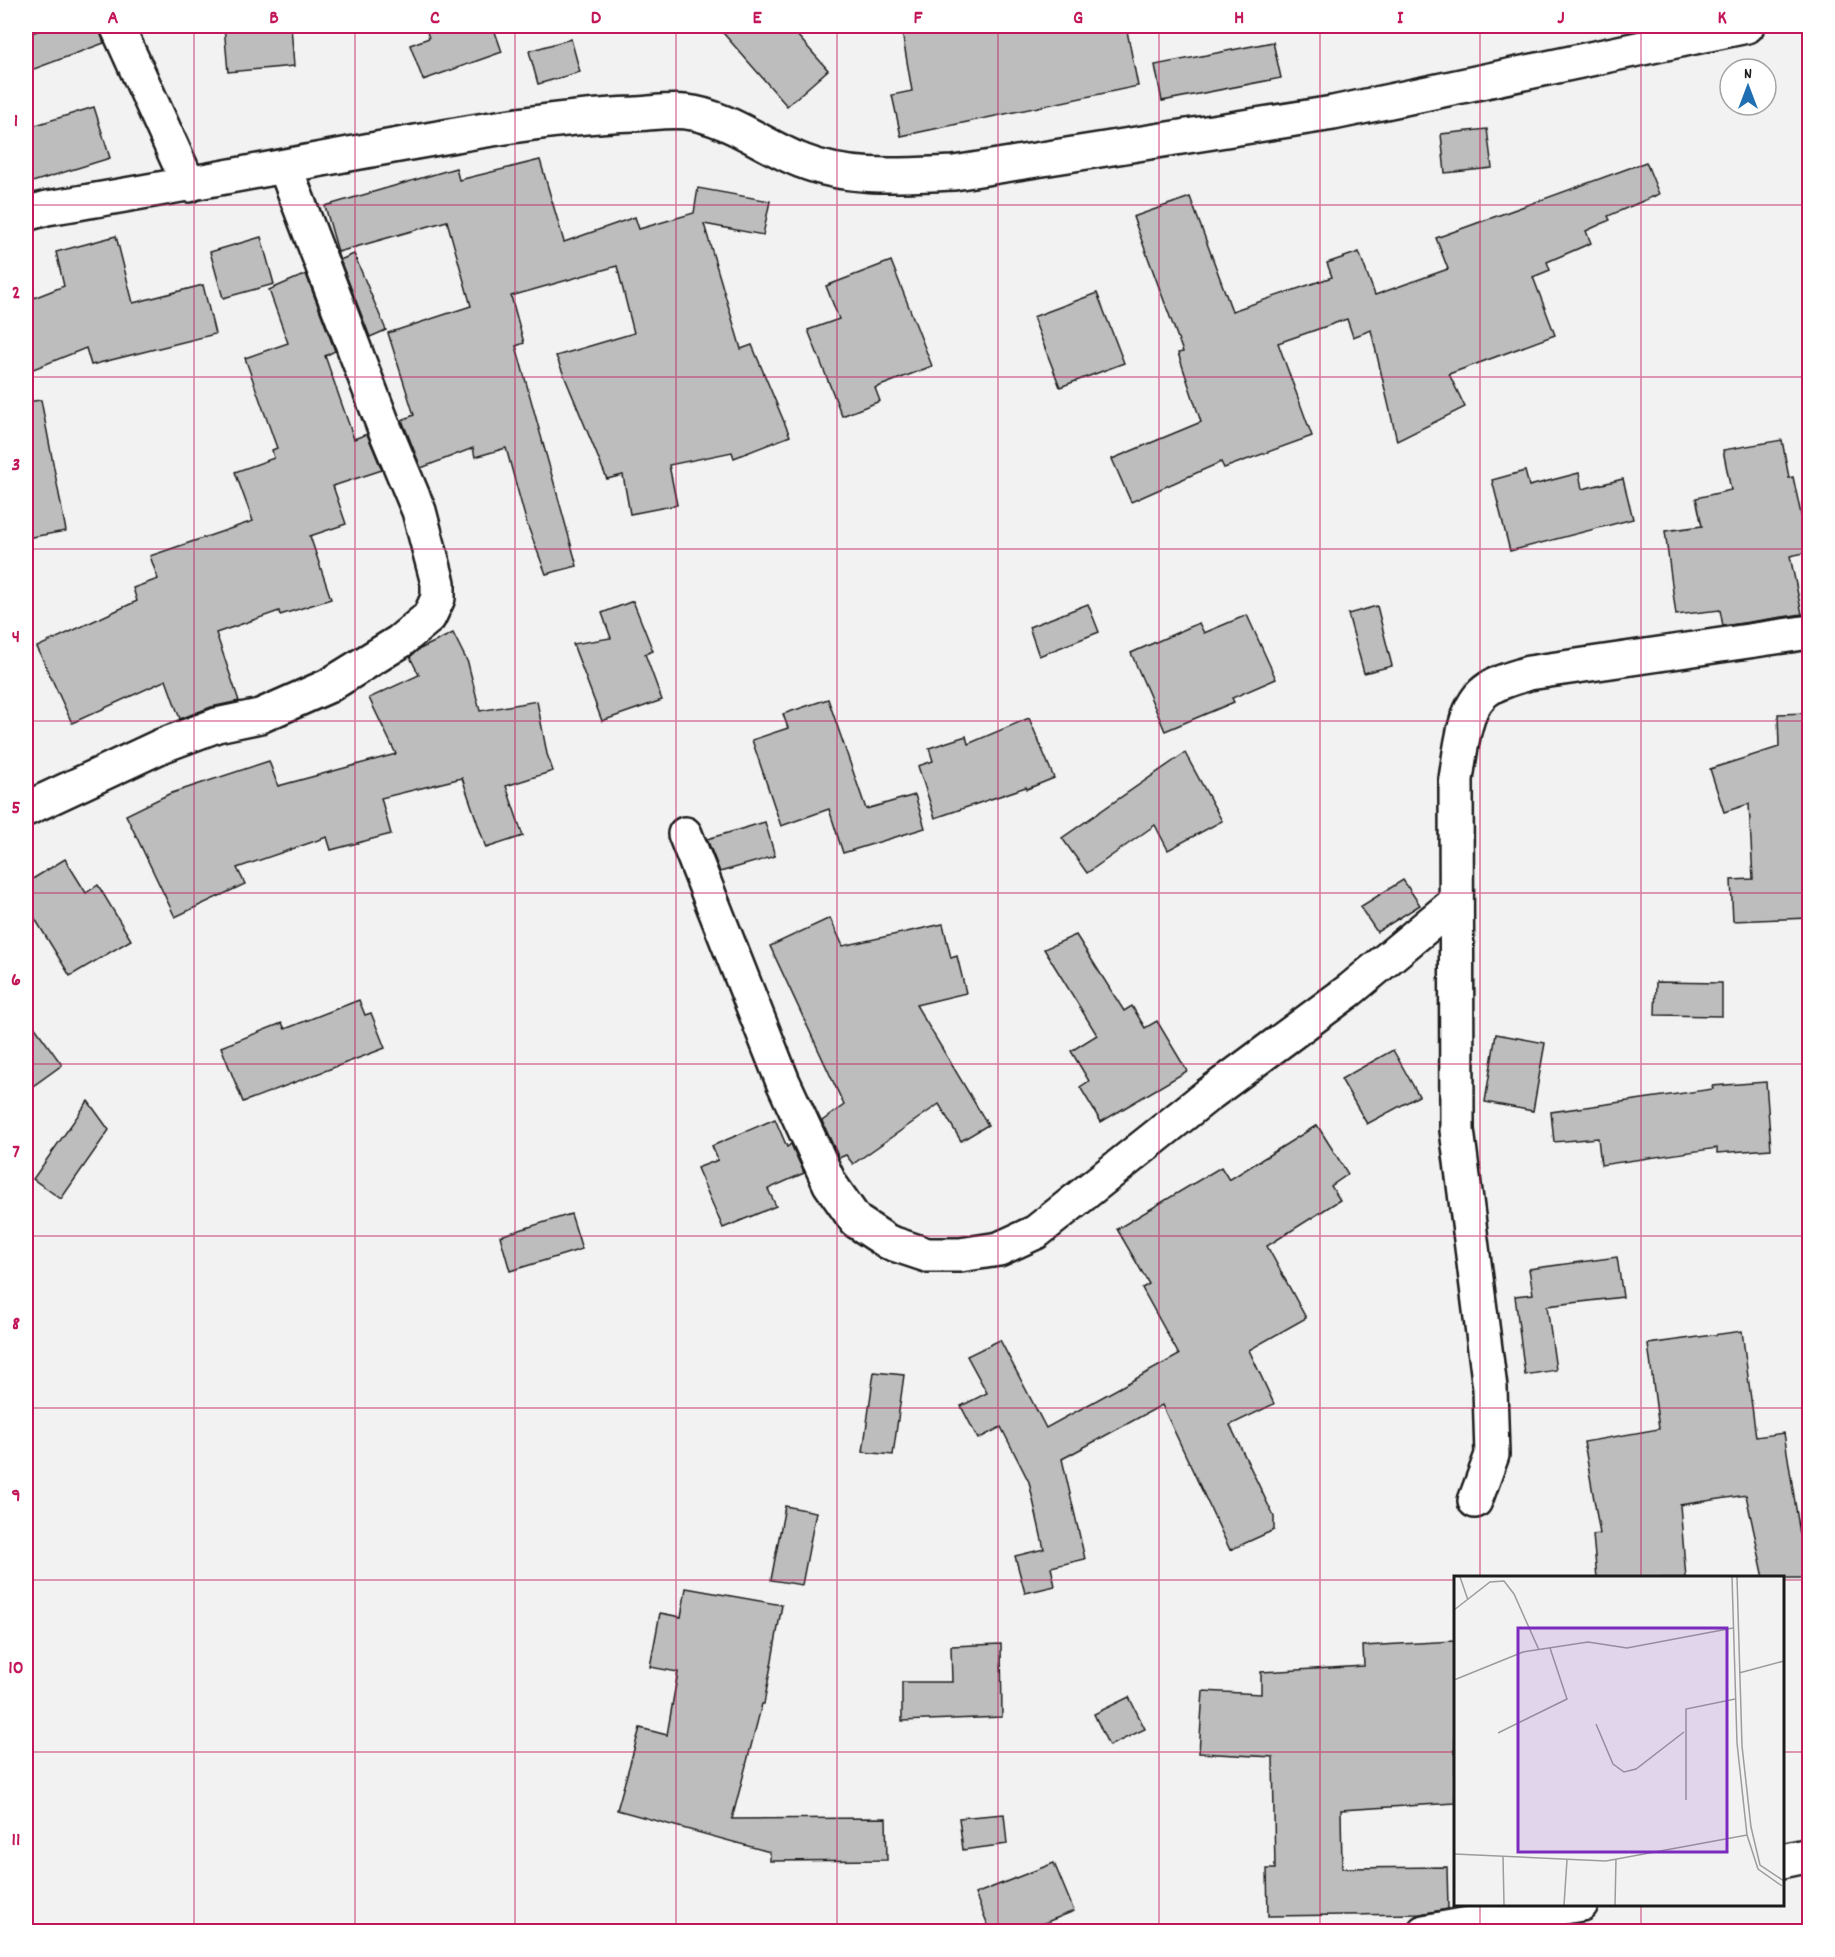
<svg xmlns="http://www.w3.org/2000/svg" width="1835" height="1957" font-family="Dekko,sans-serif">
<rect width="100%" height="100%" fill="#f2f2f2"/>
<filter id="ink" filterUnits="userSpaceOnUse"><feTurbulence type="fractalNoise" baseFrequency=".0167" numOctaves="2"/><feDisplacementMap in="SourceGraphic" scale="12" xChannelSelector="R" yChannelSelector="G"/><feConvolveMatrix kernelMatrix="1 2 1 2 8 2 1 2 1" color-interpolation-filters="sRGB"/></filter>
<g filter="url(#ink)">
<g fill="#bdbdbd" stroke="#1c1c1c" stroke-width="1.5">
<polygon points="51,26 98,26 104,43 26,72 26,35"/>
<polygon points="224,26 291,26 294,66 228,72"/>
<polygon points="425,26 493,26 502,52 423,80 410,45 429,38"/>
<polygon points="717,26 789,26 828,70 787,106"/>
<polygon points="901,26 1126,26 1138,86 901,136 892,95 912,91"/>
<polygon points="571,39 580,72 538,84 529,51"/>
<polygon points="1273,42 1281,78 1162,101 1155,65"/>
<polygon points="94,107 110,158 26,184 26,128"/>
<polygon points="1487,129 1492,168 1445,173 1441,134"/>
<polygon points="540,160 564,242 635,217 639,229 694,213 698,188 770,201 763,235 704,224 741,349 752,345 790,436 734,458 732,452 669,465 677,505 630,514 623,475 607,479 556,356 634,333 617,266 511,296 524,343 516,346 577,566 546,574 527,524 506,448 475,457 473,448 421,468 402,420 414,415 388,333 471,306 447,221 338,252 325,206 456,168 459,180"/>
<polygon points="1646,162 1659,194 1608,216 1610,220 1586,231 1591,243 1547,262 1550,270 1533,277 1555,335 1449,374 1465,407 1397,441 1371,330 1353,337 1347,319 1278,343 1312,436 1224,468 1221,462 1131,502 1112,459 1201,422 1178,353 1183,352 1133,217 1190,197 1232,311 1332,277 1327,263 1359,252 1375,295 1448,269 1436,238"/>
<polygon points="116,236 133,303 203,285 215,334 91,365 86,348 26,372 26,301 64,286 56,252"/>
<polygon points="261,237 274,284 223,298 210,252"/>
<polygon points="354,254 386,330 370,337 340,260"/>
<polygon points="891,261 932,366 875,388 880,401 842,416 808,330 839,319 826,286"/>
<polygon points="306,274 335,351 325,356 354,439 367,434 382,470 333,486 346,524 310,536 331,599 280,615 279,611 216,633 239,701 211,707 180,719 166,680 72,723 37,647 137,601 133,588 158,579 150,556 253,521 235,472 274,458 272,450 277,448 245,358 288,343 269,290"/>
<polygon points="1097,293 1124,363 1060,387 1033,317"/>
<polygon points="41,400 66,531 26,538 26,402"/>
<polygon points="1782,440 1789,478 1793,477 1809,552 1790,556 1802,614 1723,626 1720,610 1676,615 1665,531 1702,526 1696,498 1731,490 1723,450"/>
<polygon points="1525,471 1529,486 1579,473 1582,489 1623,479 1633,519 1510,551 1492,480"/>
<polygon points="633,601 653,651 645,654 662,700 602,721 573,644 611,638 602,613"/>
<polygon points="1088,604 1099,632 1039,656 1029,627"/>
<polygon points="1377,606 1392,666 1364,673 1348,614"/>
<polygon points="1247,615 1276,679 1232,698 1234,702 1165,731 1131,653 1199,623 1204,633"/>
<polygon points="453,633 468,663 480,711 537,701 547,754 553,771 506,786 523,836 486,848 462,778 381,798 391,834 331,850 327,837 237,868 245,884 175,917 126,815 169,794 269,761 278,786 396,754 369,698 419,675 410,657 418,650"/>
<polygon points="828,699 866,809 915,795 925,828 843,853 829,809 781,826 752,740 788,728 783,714"/>
<polygon points="1809,713 1809,918 1733,921 1731,880 1753,879 1749,804 1724,812 1710,769 1779,747 1778,714"/>
<polygon points="1029,718 1054,778 1027,789 1026,787 935,818 918,766 933,761 929,748 966,736 968,744"/>
<polygon points="1185,753 1222,821 1168,850 1155,825 1087,873 1062,838"/>
<polygon points="765,822 775,856 720,872 707,839"/>
<polygon points="65,859 86,893 98,885 131,940 70,976 26,904 26,883"/>
<polygon points="1403,880 1420,905 1377,932 1360,907"/>
<polygon points="830,918 843,946 943,924 951,958 957,956 966,993 916,1005 988,1125 961,1141 939,1104 853,1164 846,1155 839,1158 822,1121 844,1105 770,946"/>
<polygon points="1076,935 1124,1011 1132,1006 1145,1028 1157,1021 1187,1071 1101,1122 1080,1087 1089,1081 1071,1051 1097,1035 1044,949"/>
<polygon points="1656,982 1722,983 1722,1016 1655,1015"/>
<polygon points="359,1000 365,1015 371,1013 385,1048 243,1102 221,1047 282,1023 285,1029"/>
<polygon points="26,1015 62,1065 26,1091"/>
<polygon points="1496,1034 1545,1043 1533,1111 1485,1102"/>
<polygon points="1393,1050 1419,1096 1367,1124 1341,1079"/>
<polygon points="1766,1082 1771,1149 1717,1153 1717,1148 1601,1165 1598,1138 1554,1142 1551,1112 1713,1089 1712,1086"/>
<polygon points="88,1101 109,1130 61,1199 33,1179"/>
<polygon points="775,1119 787,1147 791,1144 804,1173 768,1189 776,1206 723,1228 697,1168 718,1160 712,1146"/>
<polygon points="1317,1125 1348,1174 1331,1186 1340,1200 1267,1246 1306,1318 1249,1350 1274,1404 1230,1425 1274,1517 1274,1530 1230,1550 1162,1405 1062,1459 1085,1559 1051,1567 1055,1586 1025,1593 1015,1556 1044,1549 1029,1482 1001,1427 978,1439 961,1406 987,1393 967,1356 1000,1340 1046,1428 1179,1355 1142,1288 1149,1284 1117,1229 1221,1167 1229,1180"/>
<polygon points="571,1214 582,1249 510,1271 500,1236"/>
<polygon points="1617,1257 1623,1297 1547,1306 1556,1370 1525,1375 1515,1296 1533,1294 1529,1269"/>
<polygon points="1742,1331 1756,1437 1784,1433 1800,1534 1809,1532 1809,1578 1764,1578 1746,1495 1680,1505 1686,1578 1597,1578 1593,1535 1600,1534 1584,1442 1659,1429 1648,1344"/>
<polygon points="874,1372 904,1375 893,1455 863,1452"/>
<polygon points="785,1506 816,1512 802,1585 771,1580"/>
<polygon points="686,1588 782,1605 764,1704 762,1704 732,1819 886,1818 887,1860 770,1861 770,1852 617,1810 640,1728 667,1735 678,1672 650,1667 660,1613 681,1617"/>
<polygon points="1455,1641 1455,1803 1341,1810 1342,1868 1447,1867 1448,1909 1420,1914 1268,1916 1267,1869 1275,1869 1273,1757 1199,1753 1203,1691 1261,1694 1261,1672 1364,1666 1363,1646"/>
<polygon points="1001,1644 1002,1717 902,1721 902,1682 952,1682 951,1646"/>
<polygon points="1129,1697 1145,1729 1109,1746 1094,1714"/>
<polygon points="1004,1814 1007,1844 963,1850 959,1818"/>
<polygon points="1054,1863 1074,1911 1022,1932 991,1932 975,1894"/>
</g>
<g fill="none" stroke-linecap="round" stroke-linejoin="round">
<g stroke="#1c1c1c" stroke-width="38">
<g id="minor">
<polyline points="117,26 189,185"/>
<path d="M26,214l21,-6c135,-21 268,-49 403,-72 62,-11 123,-20 185,-22 17,-1 35,-4 51,-2 40,4 79,35 116,49 47,19 102,14 152,12l379,-60 414,-87"/>
<polyline points="26,809 161,746 217,725 260,716 328,686 399,642 429,617 438,598 438,583 419,511 384,427 285,167"/>
<polyline points="685,834 783,1082 830,1184 856,1221 888,1242 927,1255 960,1255 999,1249 1036,1232 1208,1095 1350,990 1456,902"/>
<path d="M1475,1501l17,-46 -2,-67 -33,-258 -1,-351c4,-24 7,-67 26,-85 12,-12 32,-16 47,-21l281,-41"/>
<polyline points="1782,1861 1810,1855"/>
<polyline points="1424,1932 1581,1904"/>
</g>
</g>
<use href="#minor" stroke="#fff" stroke-width="33"/>
</g>
</g>
<path fill="none" stroke="#c2185b" stroke-width="1.5" stroke-opacity="0.55" d="M194,26v1906M355,26v1906M515,26v1906M676,26v1906M837,26v1906M998,26v1906M1159,26v1906M1320,26v1906M1480,26v1552M1641,26v1552M26,205h1784M26,377h1784M26,549h1784M26,721h1784M26,893h1784M26,1064h1784M26,1236h1784M26,1408h1784M26,1580h1430M1782,1580h28M26,1752h1430M1782,1752h28M1480,1904v28M1641,1904v28"/>
<g transform="translate(1454 1576)">
<rect width="330" height="330" fill="#f2f2f2"/>
<path fill="none" stroke="#9c9c9c" stroke-width="1.5" d="M6,1l8,23M278,1l5,166 10,92 11,34 24,17M283,1l5,169 9,81 9,38 24,16M0,34l36,-28 14,-1 10,13 25,56M285,97l45,-12M0,104l69,-28 65,-10 39,6 106,-20M142,148l17,40 11,8 12,-3 48,-37M44,157l69,-34 -17,-51M232,224v-91l49,-10M0,278l152,7 141,-26M49,280l1,49M110,329l3,-45M161,329l1,-46"/>
<path fill="#7b2cbf" fill-opacity="0.15" stroke="#7b2cbf" stroke-width="3" d="M64,52h209v224h-209z"/>
<rect width="330" height="330" fill="none" stroke="#1c1c1c" stroke-width="3"/>
</g>
<rect width="1835" height="1957" fill="none" stroke="#fff" stroke-width="66"/>
<g transform="translate(1748 87)"><circle r="28" fill="#ffffff" stroke="#a4a4a4" stroke-width="1.5"/>
<path d="M0-4.5L10 22L0 15L-10 22Z" fill="#1f6fb2"/>
<text y="-9" font-size="16" font-weight="bold" text-anchor="middle" fill="#1c1c1c">N</text>
</g>
<rect x="33" y="33" width="1769" height="1891" fill="none" stroke="#c2185b" stroke-width="2"/>
<g font-size="20" text-anchor="middle" font-weight="bold" fill="#c2185b">
<text x="113" y="23">A</text>
<text x="274" y="23">B</text>
<text x="435" y="23">C</text>
<text x="596" y="23">D</text>
<text x="757" y="23">E</text>
<text x="918" y="23">F</text>
<text x="1078" y="23">G</text>
<text x="1239" y="23">H</text>
<text x="1400" y="23">I</text>
<text x="1561" y="23">J</text>
<text x="1722" y="23">K</text>
<text x="16" y="126">1</text>
<text x="16" y="298">2</text>
<text x="16" y="470">3</text>
<text x="16" y="642">4</text>
<text x="16" y="813">5</text>
<text x="16" y="985">6</text>
<text x="16" y="1157">7</text>
<text x="16" y="1329">8</text>
<text x="16" y="1501">9</text>
<text x="16" y="1673">10</text>
<text x="16" y="1845">11</text>
</g>
</svg>
